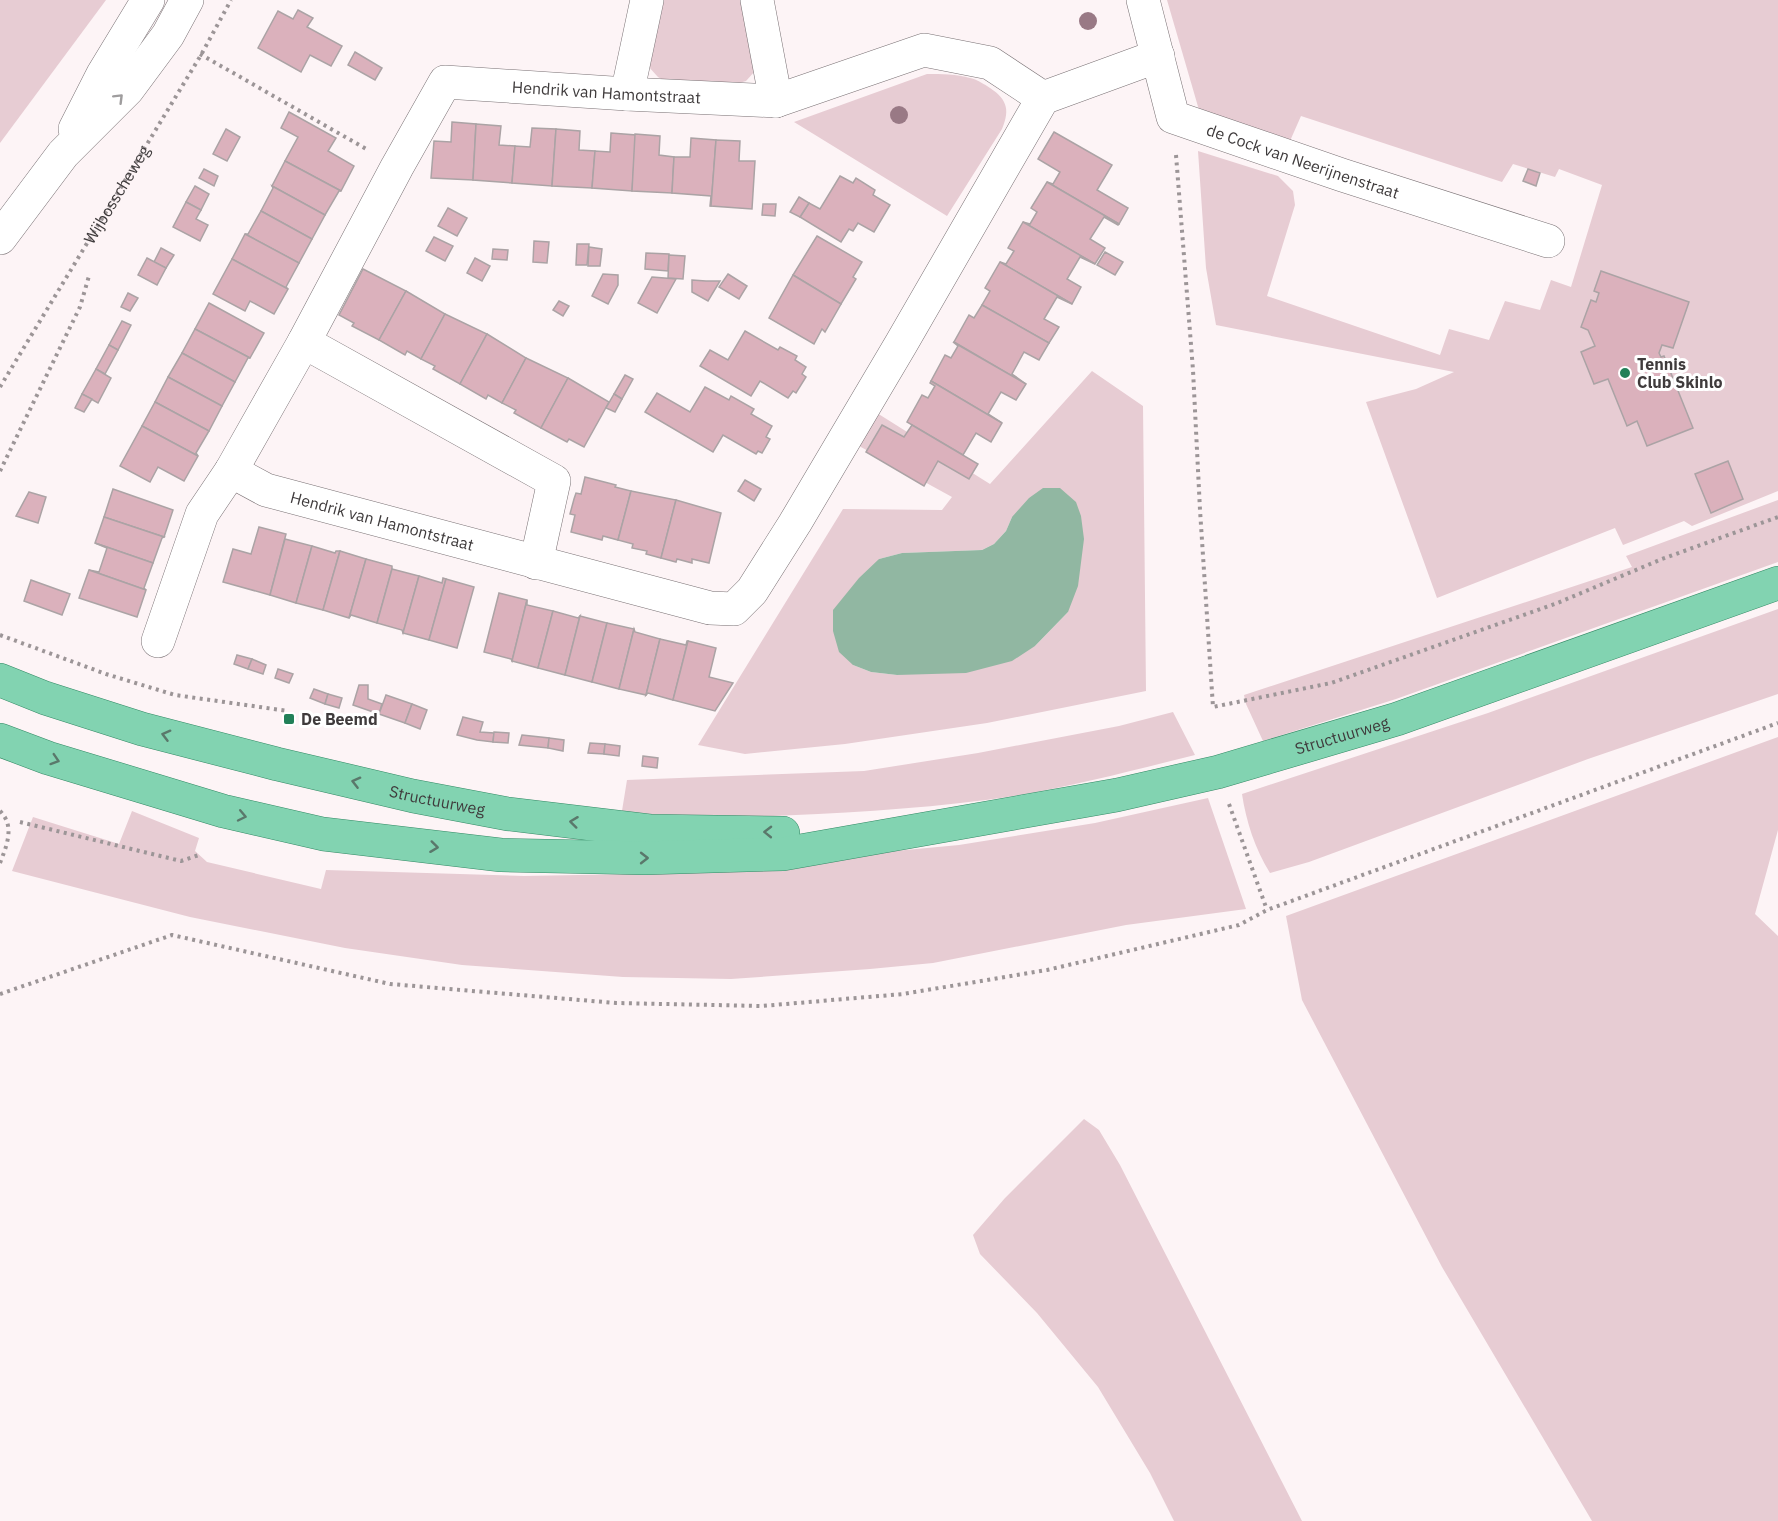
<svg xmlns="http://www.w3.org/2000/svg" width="1778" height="1521" font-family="'IBM Plex Sans',sans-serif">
<rect width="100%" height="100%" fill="#fdf4f6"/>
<g fill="#e7ccd3" fill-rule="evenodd">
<polygon points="0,0 106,0 0,143"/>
<polygon points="661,0 741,0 755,71 746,81 722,88 668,83 658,77 648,66"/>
<polygon points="1167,0 1778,0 1778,491 1692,526 1684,521 1623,545 1615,528 1437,598 1366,402 1416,389 1454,372 1216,325 1206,268 1198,151 1278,176 1293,191 1295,205 1267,296 1440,355 1449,329 1489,340 1505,301 1540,310 1551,280 1571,287 1602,185 1559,169 1555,177 1513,164 1502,182 1301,116 1290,141 1199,110"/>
<path d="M927,74c14,0 30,0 43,4 6,1 12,5 17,8 19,12 24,22 15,43l-55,87 -153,-94z"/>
<path d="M1092,371l51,35 3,285 -159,32 -142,21 -100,10 -47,-9 145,-236 99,1 10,-13 -102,-56 19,-33 121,76zM1012,517l56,95 -33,34 -138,29 -26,-3 -18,-7 26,-106 23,-6 80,-3 12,-6 12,-13z"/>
<polygon points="1778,500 1778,562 1396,699 1263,741 1246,704 1244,695 1632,567 1626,556"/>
<path d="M1778,609v85l-190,65 -279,103 -39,11c-15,-24 -24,-52 -28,-79l246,-81z"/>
<path d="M1173,712l22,43c-69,17 -139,36 -209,45 -110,14 -222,16 -332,21l-33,-4 6,-37 237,-9 114,-18 141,-27z"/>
<polygon points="1778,737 1778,830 1755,914 1778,936 1778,1521 1592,1521 1442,1267 1302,1000 1286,916"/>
<polygon points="1208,798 1246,909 1126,925 933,963 870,969 731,979 623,977 462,965 345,948 190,917 12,871 33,817 119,844 132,811 199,838 195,851 207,862 321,889 326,870 524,876 633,874 681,871 959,845 1095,823"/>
<polygon points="1084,1119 1099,1130 1120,1165 1302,1521 1174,1521 1150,1473 1098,1387 1037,1313 980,1254 973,1235 1005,1198"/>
</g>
<polygon fill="#91b7a2" points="1043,488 1060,488 1076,502 1081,516 1084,539 1078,586 1068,612 1035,646 1012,661 966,673 897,675 871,672 853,665 839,652 833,631 833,610 859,578 879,559 902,553 982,550 994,544 1006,531 1012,517 1029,498"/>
<g fill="#dbb1bc" stroke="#aba3a5" stroke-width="1.5">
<polygon points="298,10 313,18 307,27 342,46 331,66 310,55 301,72 258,48 278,11 293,19"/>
<polygon points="355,52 382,68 375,80 348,65"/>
<polygon points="289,112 336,138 328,151 354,166 341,191 285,161 298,137 281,128"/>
<polygon points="452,122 476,124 473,180 431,178 434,141 451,142"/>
<polygon points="476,124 501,126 499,145 515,146 512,183 473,180"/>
<polygon points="532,128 556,129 552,186 512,183 515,146 530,147"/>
<polygon points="226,129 240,137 227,161 213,154"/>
<polygon points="556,129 580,131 579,150 595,151 592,188 552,186"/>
<polygon points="1054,132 1112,165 1097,190 1128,208 1119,224 1047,182 1053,184 1060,172 1038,159"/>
<polygon points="611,133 636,135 632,191 592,188 595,151 610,152"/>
<polygon points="635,134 660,136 659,155 674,157 672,193 632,191"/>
<polygon points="691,138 716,140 711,206 710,206 711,196 672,193 674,157 690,157"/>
<polygon points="716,140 740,141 739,161 755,161 752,209 711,206"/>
<polygon points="285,161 341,191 339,191 325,215 272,186"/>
<polygon points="204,169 218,176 214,186 199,178"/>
<polygon points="1528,169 1540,173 1536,186 1523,181"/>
<polygon points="840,176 853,183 856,178 875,190 873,195 890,205 874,232 858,223 853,231 849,229 841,242 800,217 809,203 820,209"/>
<polygon points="1047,182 1119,224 1118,225 1104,217 1090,239 1105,248 1095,264 1023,222 1030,224 1037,212 1031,208"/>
<polygon points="195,186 209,194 201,210 186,202"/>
<polygon points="272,186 325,215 312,239 261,211 273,188"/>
<polygon points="799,197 809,203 800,217 790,212"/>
<polygon points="186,202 201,210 196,219 208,225 200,241 173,227"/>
<polygon points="763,204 776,204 775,216 762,215"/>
<polygon points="448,208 467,218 457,236 438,226"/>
<polygon points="261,211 312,239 299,263 245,234 248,234"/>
<polygon points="1023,222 1095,264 1080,257 1067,279 1081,287 1072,304 1000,262 1006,264 1014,251 1008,248"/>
<polygon points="245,234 299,263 286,287 288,289 232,259"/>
<polygon points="817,236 862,262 853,277 856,279 841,304 793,275"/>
<polygon points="434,237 453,246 445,261 426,251"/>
<polygon points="534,241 549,242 547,263 533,262"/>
<polygon points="577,244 589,244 587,265 576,265"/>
<polygon points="589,247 602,249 600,266 588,266"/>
<polygon points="161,248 174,255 166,268 154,262"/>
<polygon points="493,249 508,250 507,260 492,259"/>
<polygon points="1105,252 1123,262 1115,275 1097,265"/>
<polygon points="646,253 669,254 668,271 645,269"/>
<polygon points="669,255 685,256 683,279 668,278"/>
<polygon points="147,258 166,268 157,285 138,275"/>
<polygon points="475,258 490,266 482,281 467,273"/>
<polygon points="232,259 288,289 274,314 250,301 245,311 213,294"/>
<polygon points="1000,262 1072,304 1057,297 1044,319 1059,327 1049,343 982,305 990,291 985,288"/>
<polygon points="363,269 406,291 379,340 352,326 354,323 339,315"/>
<polygon points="1601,271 1689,302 1673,348 1662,345 1659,353 1661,357 1664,356 1693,428 1647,446 1637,421 1627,426 1608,379 1594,384 1581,352 1595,346 1588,330 1581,327 1591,300 1596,302 1599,293 1594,291"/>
<polygon points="603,274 618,275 618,285 608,304 592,296"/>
<polygon points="728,274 747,286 739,299 719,287"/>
<polygon points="793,275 841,304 825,332 822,329 814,344 769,318"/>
<polygon points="652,277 676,279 657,313 638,303"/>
<polygon points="692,280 706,281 720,281 708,301 692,292"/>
<polygon points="406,291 445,314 421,359 407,351 405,355 379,340"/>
<polygon points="128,293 138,298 130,311 121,307"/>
<polygon points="559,301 569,306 563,316 553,310"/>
<polygon points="209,303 264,333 250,358 195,329"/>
<polygon points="982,305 1049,343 1039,360 1024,352 1012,374 1026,384 954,342 969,315 974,318"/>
<polygon points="445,314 487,334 460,384 433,369 435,366 421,359"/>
<polygon points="122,321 131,325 118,350 109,345"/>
<polygon points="195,329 250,358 248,358 235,382 182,353"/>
<polygon points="745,331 778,350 780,347 797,356 795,360 806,367 802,374 806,377 796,393 793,391 788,398 760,381 751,396 700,366 710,350 728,360"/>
<polygon points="487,334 526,358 502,403 488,395 486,399 460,384"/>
<polygon points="953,342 1026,384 1016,400 1001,392 988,414 1002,423 931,381 945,355 951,358 958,346"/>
<polygon points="109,345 118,350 105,374 96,369"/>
<polygon points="182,353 235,382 222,406 168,377"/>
<polygon points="526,358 568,378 541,428 514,413 516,410 502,403"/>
<polygon points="96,369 111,378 98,403 82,394"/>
<polygon points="625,375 633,379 622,399 614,394"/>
<polygon points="168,377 222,406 209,431 155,402"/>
<polygon points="568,378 609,402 584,447 569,439 567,442 541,428"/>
<polygon points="931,381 1002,423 991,442 976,433 963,455 907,422 922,395 928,398 935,386 930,383"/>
<polygon points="705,387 729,400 731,396 754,409 751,414 772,426 766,437 770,439 762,453 758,451 756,454 723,435 713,452 645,412 657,393 690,412"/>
<polygon points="82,394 92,399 84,412 75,408"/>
<polygon points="614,394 622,399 615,412 606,408"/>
<polygon points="155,402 209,431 196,453 198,456 142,426"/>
<polygon points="882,425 904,437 912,425 978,464 969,479 938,461 924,486 866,452"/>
<polygon points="142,426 198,456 184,481 158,467 150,482 120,466"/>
<polygon points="1728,461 1743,499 1711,513 1695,474"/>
<polygon points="585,477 616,485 615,487 631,491 618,540 603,536 602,540 571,532 575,515 570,514 574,499 576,493 581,494"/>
<polygon points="745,480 761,489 754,501 738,491"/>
<polygon points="113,489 173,510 164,537 104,517"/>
<polygon points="631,491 676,500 661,558 646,554 647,551 632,548 633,544 618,540"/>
<polygon points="29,492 46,497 38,523 16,516"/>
<polygon points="676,500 721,513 709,563 692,559 692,563 677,559 676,562 661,558"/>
<polygon points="104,517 164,537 162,538 153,563 95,543"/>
<polygon points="259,527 286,534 270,595 223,582 233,549 251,554"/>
<polygon points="285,539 312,546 296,603 270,595"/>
<polygon points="95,543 153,563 144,588 146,590 89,570 99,572 107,548"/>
<polygon points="312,546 335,553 336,551 340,551 323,610 296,603"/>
<polygon points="340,551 366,559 349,618 323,610"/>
<polygon points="366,559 392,566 392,569 377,623 351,615 349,618"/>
<polygon points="392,569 419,576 403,633 402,630 377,623"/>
<polygon points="89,570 146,590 137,617 79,598"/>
<polygon points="419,576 442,583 443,578 446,579 429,640 403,633"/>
<polygon points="446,579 474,587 457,648 429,640"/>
<polygon points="31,580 70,594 62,615 24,601"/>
<polygon points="499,593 527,600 512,661 511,659 484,652"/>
<polygon points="527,600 527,605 553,611 538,668 512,661"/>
<polygon points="553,611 578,618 580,616 565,675 538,668"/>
<polygon points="580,616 607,623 592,682 565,675"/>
<polygon points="607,623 634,629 619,689 592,682"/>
<polygon points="634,629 635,632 660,639 646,695 619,689"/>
<polygon points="660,639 686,645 687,641 688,641 673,700 648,693 646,695"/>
<polygon points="688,641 716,648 709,677 733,683 715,711 673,700"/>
<polygon points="237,655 252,659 248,669 234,664"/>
<polygon points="252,659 266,665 263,674 248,669"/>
<polygon points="278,669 293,674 289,683 275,678"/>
<polygon points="359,685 368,685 368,699 382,704 379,714 353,705"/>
<polygon points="314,689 328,694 325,704 310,698"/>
<polygon points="328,694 342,698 339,708 325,704"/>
<polygon points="386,695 412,704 405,723 379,714"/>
<polygon points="412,704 427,710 420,729 405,723"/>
<polygon points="463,717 483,722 480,732 494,733 493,742 477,740 457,735"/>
<polygon points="494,732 509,733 508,743 493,742"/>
<polygon points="522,735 549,738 548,748 519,745"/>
<polygon points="549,738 564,740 563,751 548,748"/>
<polygon points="590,743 605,744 604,754 588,753"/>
<polygon points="605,744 620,746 619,756 604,754"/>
<polygon points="643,756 658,758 657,768 642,766"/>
</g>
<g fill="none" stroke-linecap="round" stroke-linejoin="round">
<g stroke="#797174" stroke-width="34">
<g id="minor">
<polyline points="757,0 776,101"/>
<path id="s2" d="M1143,0l30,117 169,58 206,66"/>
<polyline points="627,94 647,0"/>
<polyline points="75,129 103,74 148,0"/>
<polyline points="0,238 63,154 128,89 168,35 187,0"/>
<polyline points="304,342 554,481 536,563"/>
<path id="s3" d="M231,471l35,19 444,118 24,1 18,-18 43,-68 106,-179 142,-246 115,-42"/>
<path id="s4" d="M158,641l44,-127 29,-43 73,-129 93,-175 48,-85 182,12 149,7 148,-51 66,13 53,35"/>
</g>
</g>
<g stroke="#358a66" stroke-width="34">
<g id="major">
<path id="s5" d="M0,680l45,18 97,31 135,35 136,32 95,18 142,17 133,2"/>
<path id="s6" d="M0,740l48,18 175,53 100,23 178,21 144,3 138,-4 334,-59 101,-23 179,-53 381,-136"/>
</g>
</g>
<g stroke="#9c9597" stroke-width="4" stroke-dasharray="3 4.5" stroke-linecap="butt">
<polyline points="200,54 368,150"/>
<polyline points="1176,155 1193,370 1200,510 1213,707 1331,683 1555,604 1662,559 1778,517"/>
<path id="s1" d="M0,387l201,-332 30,-55"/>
<polyline points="0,471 80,307 89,276"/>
<polyline points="0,635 106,674 175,695 288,711"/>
<polyline points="1229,804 1267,910"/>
<path d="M0,811c15,15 7,34 0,52"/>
<polyline points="20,822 181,861 199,855"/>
<polyline points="0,994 172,935 390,984 616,1003 762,1006 903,994 1047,970 1239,925 1267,910 1778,723"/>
</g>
<use href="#minor" stroke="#fff" stroke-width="33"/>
<use href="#major" stroke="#82d3b1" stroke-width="33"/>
</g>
<g fill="#997985">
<circle cx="1088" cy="21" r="9"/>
<circle cx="899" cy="115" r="9"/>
</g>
<defs><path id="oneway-chevron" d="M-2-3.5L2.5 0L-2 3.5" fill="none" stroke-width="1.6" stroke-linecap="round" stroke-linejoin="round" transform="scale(1.5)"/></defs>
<use stroke="#9f9d9e" href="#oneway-chevron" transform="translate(119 98) rotate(-45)"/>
<g stroke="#5a786b">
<use href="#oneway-chevron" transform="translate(166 735) rotate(-165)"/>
<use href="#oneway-chevron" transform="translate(55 760) rotate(18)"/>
<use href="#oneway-chevron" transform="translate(356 782) rotate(-166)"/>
<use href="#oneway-chevron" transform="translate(242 816) rotate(12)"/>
<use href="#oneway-chevron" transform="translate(574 822) rotate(-173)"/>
<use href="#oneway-chevron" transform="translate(768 832) rotate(-179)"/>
<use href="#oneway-chevron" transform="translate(434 847) rotate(7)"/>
<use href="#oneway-chevron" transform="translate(644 858)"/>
</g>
<g fill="#218058" stroke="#fff" stroke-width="2">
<circle cx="1625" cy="373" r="6"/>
<rect x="283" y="713" width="12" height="12" rx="3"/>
</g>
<g text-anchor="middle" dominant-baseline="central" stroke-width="6" stroke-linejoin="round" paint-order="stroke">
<g font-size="16" fill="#3f3b3c" stroke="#fff">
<text stroke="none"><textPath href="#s4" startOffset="792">Hendrik van Hamontstraat</textPath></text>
<text stroke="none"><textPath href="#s2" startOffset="258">de Cock van Neerijnenstraat</textPath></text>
<text stroke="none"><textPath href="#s1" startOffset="225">Wijbosscheweg</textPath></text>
<text stroke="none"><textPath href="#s3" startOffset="160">Hendrik van Hamontstraat</textPath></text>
<text stroke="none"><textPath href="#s6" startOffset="1370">Structuurweg</textPath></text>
<text stroke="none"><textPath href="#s5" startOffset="454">Structuurweg</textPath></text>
</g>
<g font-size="16" font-weight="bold" fill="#3f3b3c" stroke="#fff" text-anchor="start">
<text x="1637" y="364">Tennis<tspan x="1637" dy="18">Club Skinlo</tspan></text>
<text x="301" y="719">De Beemd</text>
</g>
</g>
</svg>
